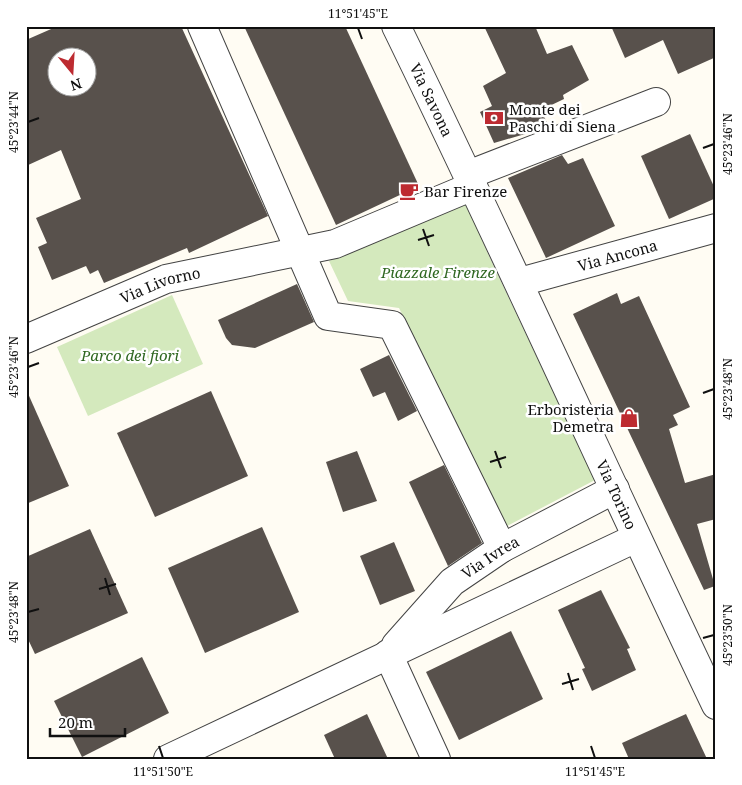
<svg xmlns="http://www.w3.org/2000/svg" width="742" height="785" font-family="'Noto Serif',serif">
<rect width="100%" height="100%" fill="#fffcf3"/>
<g fill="#d4e9bd">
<polygon points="466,202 489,256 595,480 507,526 399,308 348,301 329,261"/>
<polygon points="172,295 203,364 88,416 57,347"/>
</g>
<g fill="#58514c" fill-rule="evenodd">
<path d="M58,26h123l87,190 -79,37 -2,-5 -83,35 -6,-13 -8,4 -4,-8 -34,14 -14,-33 9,-4 -11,-25 45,-19 -20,-49 -35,16v-126zM58,58h30v30h-30z"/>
<polygon points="244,26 345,26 419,186 336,225"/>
<polygon points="484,26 535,26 547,54 572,45 589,80 563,95 564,99 541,110 549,127 494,143 480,112 492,106 483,86 506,73"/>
<polygon points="611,26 716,26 716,57 678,74 663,40 625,58"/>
<polygon points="690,134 716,191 716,198 669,219 641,156"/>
<polygon points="562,155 568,164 583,158 615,226 546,258 508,178"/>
<polygon points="297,284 314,322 255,348 232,345 226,338 218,320"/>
<polygon points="617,293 621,304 639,296 690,407 673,415 678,425 669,429 685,483 716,474 716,519 697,524 715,586 704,590 573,314"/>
<polygon points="389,355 417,411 398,421 385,392 373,397 360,369"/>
<polygon points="26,389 69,486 26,504"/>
<polygon points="211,391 248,476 155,517 117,433"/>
<polygon points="357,451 377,501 343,512 326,462"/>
<polygon points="444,465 482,543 448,566 409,482"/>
<polygon points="262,527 299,612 205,653 168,568"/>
<polygon points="90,529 128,613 35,654 26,635 26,557"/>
<polygon points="394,542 415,591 380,605 360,556"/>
<polygon points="601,590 630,648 627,649 636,670 592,691 582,669 585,668 558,610"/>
<polygon points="511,631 543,699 459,740 426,672"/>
<polygon points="142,657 169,713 82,757 54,701"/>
<polygon points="367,714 388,759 335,759 324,735"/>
<polygon points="686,714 707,759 629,759 622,743"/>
</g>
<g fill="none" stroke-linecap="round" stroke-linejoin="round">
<g stroke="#434343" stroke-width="30">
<g id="minor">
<polyline points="202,26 328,316 392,325 502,548"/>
<path id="s1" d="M396,26c110,225 212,453 320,679"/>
<polyline points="468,175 656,102"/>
<path id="s2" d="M520,282l196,-54"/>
<path id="s3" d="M26,339l140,-60 169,-35 138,-58"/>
<path id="s4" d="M396,645l56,-63 50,-34 113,-59"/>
<polyline points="388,654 436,759"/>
<polyline points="168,759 636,538"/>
</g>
</g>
<use href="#minor" stroke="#fff" stroke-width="28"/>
</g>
<path fill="none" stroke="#101010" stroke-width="2" d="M358,28l4,11M28,122l11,-4M703,148l11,-4M423,229l6,17M418,240l16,-5M28,367l11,-4M703,393l11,-4M495,451l6,17M490,462l16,-5M105,578l5,17M99,589l17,-5M28,612l11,-3M703,638l11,-3M568,673l5,17M562,684l17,-5M159,746l4,12M591,746l4,12"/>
<defs>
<g id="bank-bare" transform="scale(1.5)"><path d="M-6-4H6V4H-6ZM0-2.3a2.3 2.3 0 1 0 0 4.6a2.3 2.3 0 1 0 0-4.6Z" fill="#bd2b31" stroke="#fff" stroke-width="2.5" paint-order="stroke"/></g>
<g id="cafe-bare" transform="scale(1.5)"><path d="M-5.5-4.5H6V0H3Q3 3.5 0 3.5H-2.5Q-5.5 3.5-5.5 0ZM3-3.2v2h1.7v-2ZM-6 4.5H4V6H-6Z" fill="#bd2b31" stroke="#fff" stroke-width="2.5" paint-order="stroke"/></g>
<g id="shop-bare" transform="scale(1.5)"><path d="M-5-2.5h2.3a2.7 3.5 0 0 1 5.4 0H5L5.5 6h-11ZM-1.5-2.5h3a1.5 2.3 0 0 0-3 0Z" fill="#bd2b31" stroke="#fff" stroke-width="2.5" paint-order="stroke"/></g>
</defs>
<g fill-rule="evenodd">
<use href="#bank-bare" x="494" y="118"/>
<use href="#cafe-bare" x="409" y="191"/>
<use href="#shop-bare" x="629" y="418"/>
</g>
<g text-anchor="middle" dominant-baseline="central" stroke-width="5" stroke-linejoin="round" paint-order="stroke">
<g font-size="15" fill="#101010" stroke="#fff">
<text stroke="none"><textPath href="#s1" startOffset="82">Via Savona</textPath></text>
<text stroke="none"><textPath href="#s2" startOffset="101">Via Ancona</textPath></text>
<text stroke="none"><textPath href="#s3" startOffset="145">Via Livorno</textPath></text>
<text stroke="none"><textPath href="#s1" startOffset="518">Via Torino</textPath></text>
<text stroke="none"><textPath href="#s4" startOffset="130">Via Ivrea</textPath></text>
</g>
<g font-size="15" fill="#101010" stroke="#fff" text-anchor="start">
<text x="509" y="109">Monte dei<tspan x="509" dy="17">Paschi di Siena</tspan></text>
<text x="424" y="191">Bar Firenze</text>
<text x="614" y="409" text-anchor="end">Erboristeria<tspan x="614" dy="17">Demetra</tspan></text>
</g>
<g font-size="15" font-style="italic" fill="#2f6721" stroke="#fff">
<text x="438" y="272">Piazzale Firenze</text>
<text x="130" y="355">Parco dei fiori</text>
</g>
</g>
<rect width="742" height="785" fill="none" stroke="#ffffff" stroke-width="55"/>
<g transform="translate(72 72) rotate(162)"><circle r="24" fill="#ffffff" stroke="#9f9f9f"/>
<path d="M0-4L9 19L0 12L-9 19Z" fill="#bd2b31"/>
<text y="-8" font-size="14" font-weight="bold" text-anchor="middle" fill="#101010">N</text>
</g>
<path d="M50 728v8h75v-8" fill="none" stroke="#101010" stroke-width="2.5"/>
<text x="58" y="728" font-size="15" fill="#101010" stroke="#ffffff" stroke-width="4" paint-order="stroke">20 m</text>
<rect x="28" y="28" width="686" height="730" fill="none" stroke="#101010" stroke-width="2"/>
<g font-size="12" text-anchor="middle" fill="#101010">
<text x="358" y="18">11°51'45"E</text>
<text transform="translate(14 122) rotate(-90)" y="4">45°23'44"N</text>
<text transform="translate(728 144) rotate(-90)" y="4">45°23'46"N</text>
<text transform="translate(14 367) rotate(-90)" y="4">45°23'46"N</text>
<text transform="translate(728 389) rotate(-90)" y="4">45°23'48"N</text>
<text transform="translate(14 612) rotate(-90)" y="4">45°23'48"N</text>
<text transform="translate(728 635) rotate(-90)" y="4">45°23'50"N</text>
<text x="163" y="776">11°51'50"E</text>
<text x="595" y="776">11°51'45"E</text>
</g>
</svg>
